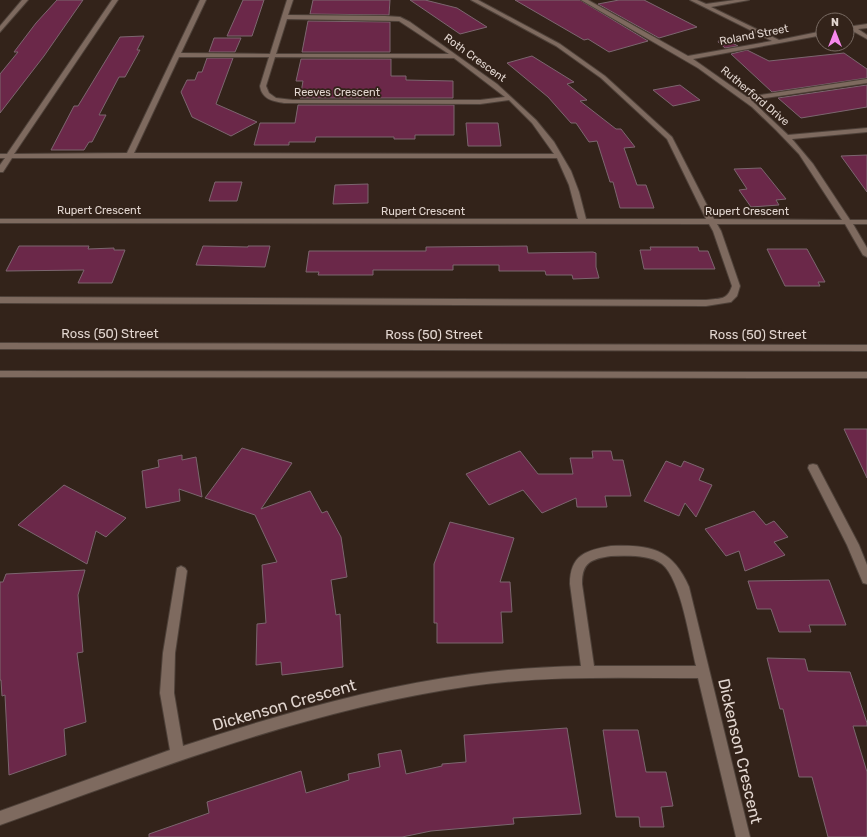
<svg xmlns="http://www.w3.org/2000/svg" width="867" height="837" font-family="Rubik,sans-serif">
<rect width="100%" height="100%" fill="#33231a"/>
<g fill="#6b2849" stroke="#7c666f">
<polygon points="57,0 83,0 44,56 0,113 0,74 18,52 14,52 36,23"/>
<polygon points="243,0 264,0 252,36 227,36"/>
<polygon points="313,0 390,0 389,15 310,14"/>
<polygon points="410,0 425,0 457,8 487,27 460,34"/>
<polygon points="515,0 580,0 648,41 609,52 588,39 584,40"/>
<polygon points="619,0 644,0 697,27 659,38 598,4"/>
<polygon points="308,21 390,22 390,52 302,52"/>
<polygon points="144,36 137,50 140,50 125,77 119,77 99,115 106,115 92,142 89,142 84,150 51,150 74,106 78,106 120,37"/>
<polygon points="721,37 738,46 725,48 718,42"/>
<polygon points="214,38 241,38 235,52 209,52"/>
<polygon points="747,50 769,61 844,53 867,69 867,78 772,92 731,54"/>
<polygon points="532,56 574,82 567,84 587,100 580,101 616,129 621,129 635,147 624,148 637,185 646,185 654,208 620,208 613,182 610,182 597,141 589,142 576,123 571,123 548,97 507,63"/>
<polygon points="207,58 233,58 216,104 257,122 231,136 192,117 181,92 187,80 195,80 198,72 202,72"/>
<polygon points="301,59 391,59 391,76 406,76 406,80 453,81 453,98 300,98 303,81 296,81"/>
<polygon points="680,85 700,100 673,106 653,90"/>
<polygon points="867,85 867,107 801,118 778,98"/>
<polygon points="298,105 454,105 454,135 415,135 415,139 394,139 394,137 316,137 315,142 289,142 289,145 254,145 260,123 295,123"/>
<polygon points="466,123 498,123 501,146 468,146"/>
<polygon points="867,155 867,192 841,156"/>
<polygon points="761,168 786,199 776,200 779,205 751,207 739,190 747,189 734,169"/>
<polygon points="215,182 242,182 237,201 209,201"/>
<polygon points="368,184 368,203 333,204 335,185"/>
<polygon points="19,246 89,246 88,249 114,248 114,250 125,250 112,283 78,283 84,270 6,271"/>
<polygon points="203,246 248,247 248,246 270,246 265,267 196,265"/>
<polygon points="527,246 528,253 593,252 596,253 596,267 599,278 573,279 572,275 546,275 545,271 499,271 499,265 453,265 453,270 373,270 373,275 318,275 319,272 306,272 309,251 426,251 426,247"/>
<polygon points="650,247 698,247 699,251 708,251 715,269 644,269 640,250 651,250"/>
<polygon points="767,249 807,249 825,282 818,282 820,286 785,286"/>
<polygon points="844,429 867,429 867,478"/>
<polygon points="242,448 292,463 261,509 310,491 322,513 327,511 341,537 347,577 331,580 336,615 340,614 343,667 282,675 281,662 256,665 257,624 266,623 262,565 277,562 255,515 205,498"/>
<polygon points="520,451 538,474 573,474 570,458 593,458 592,451 611,451 613,460 623,460 631,496 605,496 607,507 577,507 576,498 542,513 523,490 489,505 466,474"/>
<polygon points="182,455 182,460 196,457 202,497 179,489 180,501 146,508 142,471 159,467 158,460"/>
<polygon points="666,461 681,467 684,461 704,469 699,480 712,485 696,517 685,503 679,516 644,501"/>
<polygon points="64,485 126,518 106,537 96,531 87,564 18,525"/>
<polygon points="754,511 766,525 774,521 788,537 774,542 785,555 745,571 739,551 726,556 705,529"/>
<polygon points="450,522 514,538 500,582 510,582 512,612 501,612 503,643 437,643 437,623 434,623 434,564"/>
<polygon points="85,570 78,595 83,652 77,653 86,722 64,729 66,755 9,775 5,695 2,696 1,680 0,680 0,582 3,582 6,574"/>
<polygon points="829,580 846,625 809,625 811,632 779,632 771,609 757,609 748,581"/>
<polygon points="767,658 805,659 808,671 850,672 867,723 867,726 853,726 867,772 867,837 828,837 812,777 799,777 783,709 780,709"/>
<polygon points="567,728 581,814 513,818 514,824 431,831 402,837 149,837 149,834 209,813 207,802 301,771 306,793 349,780 348,774 380,767 378,754 401,750 406,774 442,766 442,764 466,762 464,735"/>
<polygon points="603,730 638,730 646,772 666,772 673,806 661,807 664,827 640,827 639,817 616,817"/>
</g>
<g fill="none" stroke-linecap="round" stroke-linejoin="round">
<g stroke="#4e4139" stroke-width="2">
<g id="minor">
<polygon points="22,0 28,0 0,32 0,26"/>
<path d="M112,0h6l-104,154 113,-1 73,-153h6l-25,53 89,1 17,-54h6l-5,15 97,1 15,1 10,5 87,62 39,36 18,22 17,29 8,21 7,27h120l-39,-80 -66,-61 -45,-32 -85,-46h7l82,44 45,32 67,61 42,82 128,1 -43,-66 -23,-24 -24,-23 -54,-39 -117,-68h7l100,56 84,-15 -82,-41h7l9,4 29,-4h14l-38,7 68,33 44,-9v4l-130,24 54,38 120,-18v4l-116,17 37,35 79,-7v4l-75,7 21,25 37,56h17v4h-14l14,24v9l-4,-2 -18,-31h-128l4,7 19,55 -3,10 -6,6 -25,4 -706,-3v-6l706,3c14,-2 21,1 26,-14l-19,-55 -4,-7 -709,-1v-4h578l-9,-34 -12,-27h-545l-9,14h-3v-7l5,-7h-5v-4h7zM287,19l112,2 50,33h-173zM179,57h90l-9,29c2,13 12,15 24,17l196,1 29,-4 23,23 22,31 -420,-1zM275,57l179,1 51,39 -25,3h-187l-17,-2 -7,-5 -3,-7z"/>
<polygon points="867,24 867,28 858,29 867,35 867,39 851,30 847,31 847,27"/>
<polygon points="0,343 867,345 867,351 0,349"/>
<polygon points="0,371 867,372 867,378 0,377"/>
<polygon points="813,464 817,465 859,545 867,565 867,584 863,583 847,545 808,468 809,465"/>
<path d="M611,546c39,-1 61,2 78,41l61,250h-14l-38,-159c-75,0 -152,-3 -227,8 -163,23 -317,84 -471,139v-14l170,-61 -10,-57 3,-40 14,-85 4,-2 4,2 2,3 -12,82 -1,40 9,53c95,-31 190,-59 289,-72 36,-5 72,-7 109,-8l-11,-82c0,-29 16,-34 41,-38zM611,556c16,0 37,-2 51,8 19,15 28,78 34,102h-102l-12,-82c0,-22 9,-25 29,-28z"/>
</g>
</g>
<use href="#minor" fill="#7e6a5f" fill-rule="evenodd"/>
</g>
<g text-anchor="middle" dominant-baseline="central" stroke-width="3.5" stroke-linejoin="round" paint-order="stroke">
<g font-size="11" fill="#e2d6d0" stroke="#33231a">
<text transform="translate(754 35) rotate(-11)">Roland Street</text>
<text transform="translate(475 58) rotate(36)">Roth Crescent</text>
<text x="337" y="92">Reeves Crescent</text>
<text transform="translate(755 96) rotate(40)">Rutherford Drive</text>
<text x="99" y="210">Rupert Crescent</text>
<text x="423" y="211">Rupert Crescent</text>
<text x="747" y="211">Rupert Crescent</text>
</g>
<g font-size="13" fill="#e2d6d0" stroke="#33231a">
<text x="110" y="333">Ross (50) Street</text>
<text x="434" y="334">Ross (50) Street</text>
<text x="758" y="334">Ross (50) Street</text>
</g>
<g font-size="16" fill="#e2d6d0" stroke="#33231a">
<text transform="translate(284 705) rotate(-16)">Dickenson Crescent</text>
<text transform="translate(740 751) rotate(77)">Dickenson Crescent</text>
</g>
</g>
<g transform="translate(835 32)"><circle r="19" fill="#33231a" stroke="#796b63"/>
<path d="M0-3L7 15L0 10L-7 15Z" fill="#f788ec"/>
<text y="-6" font-size="11" font-weight="bold" text-anchor="middle" fill="#e2d6d0">N</text>
</g>
</svg>
